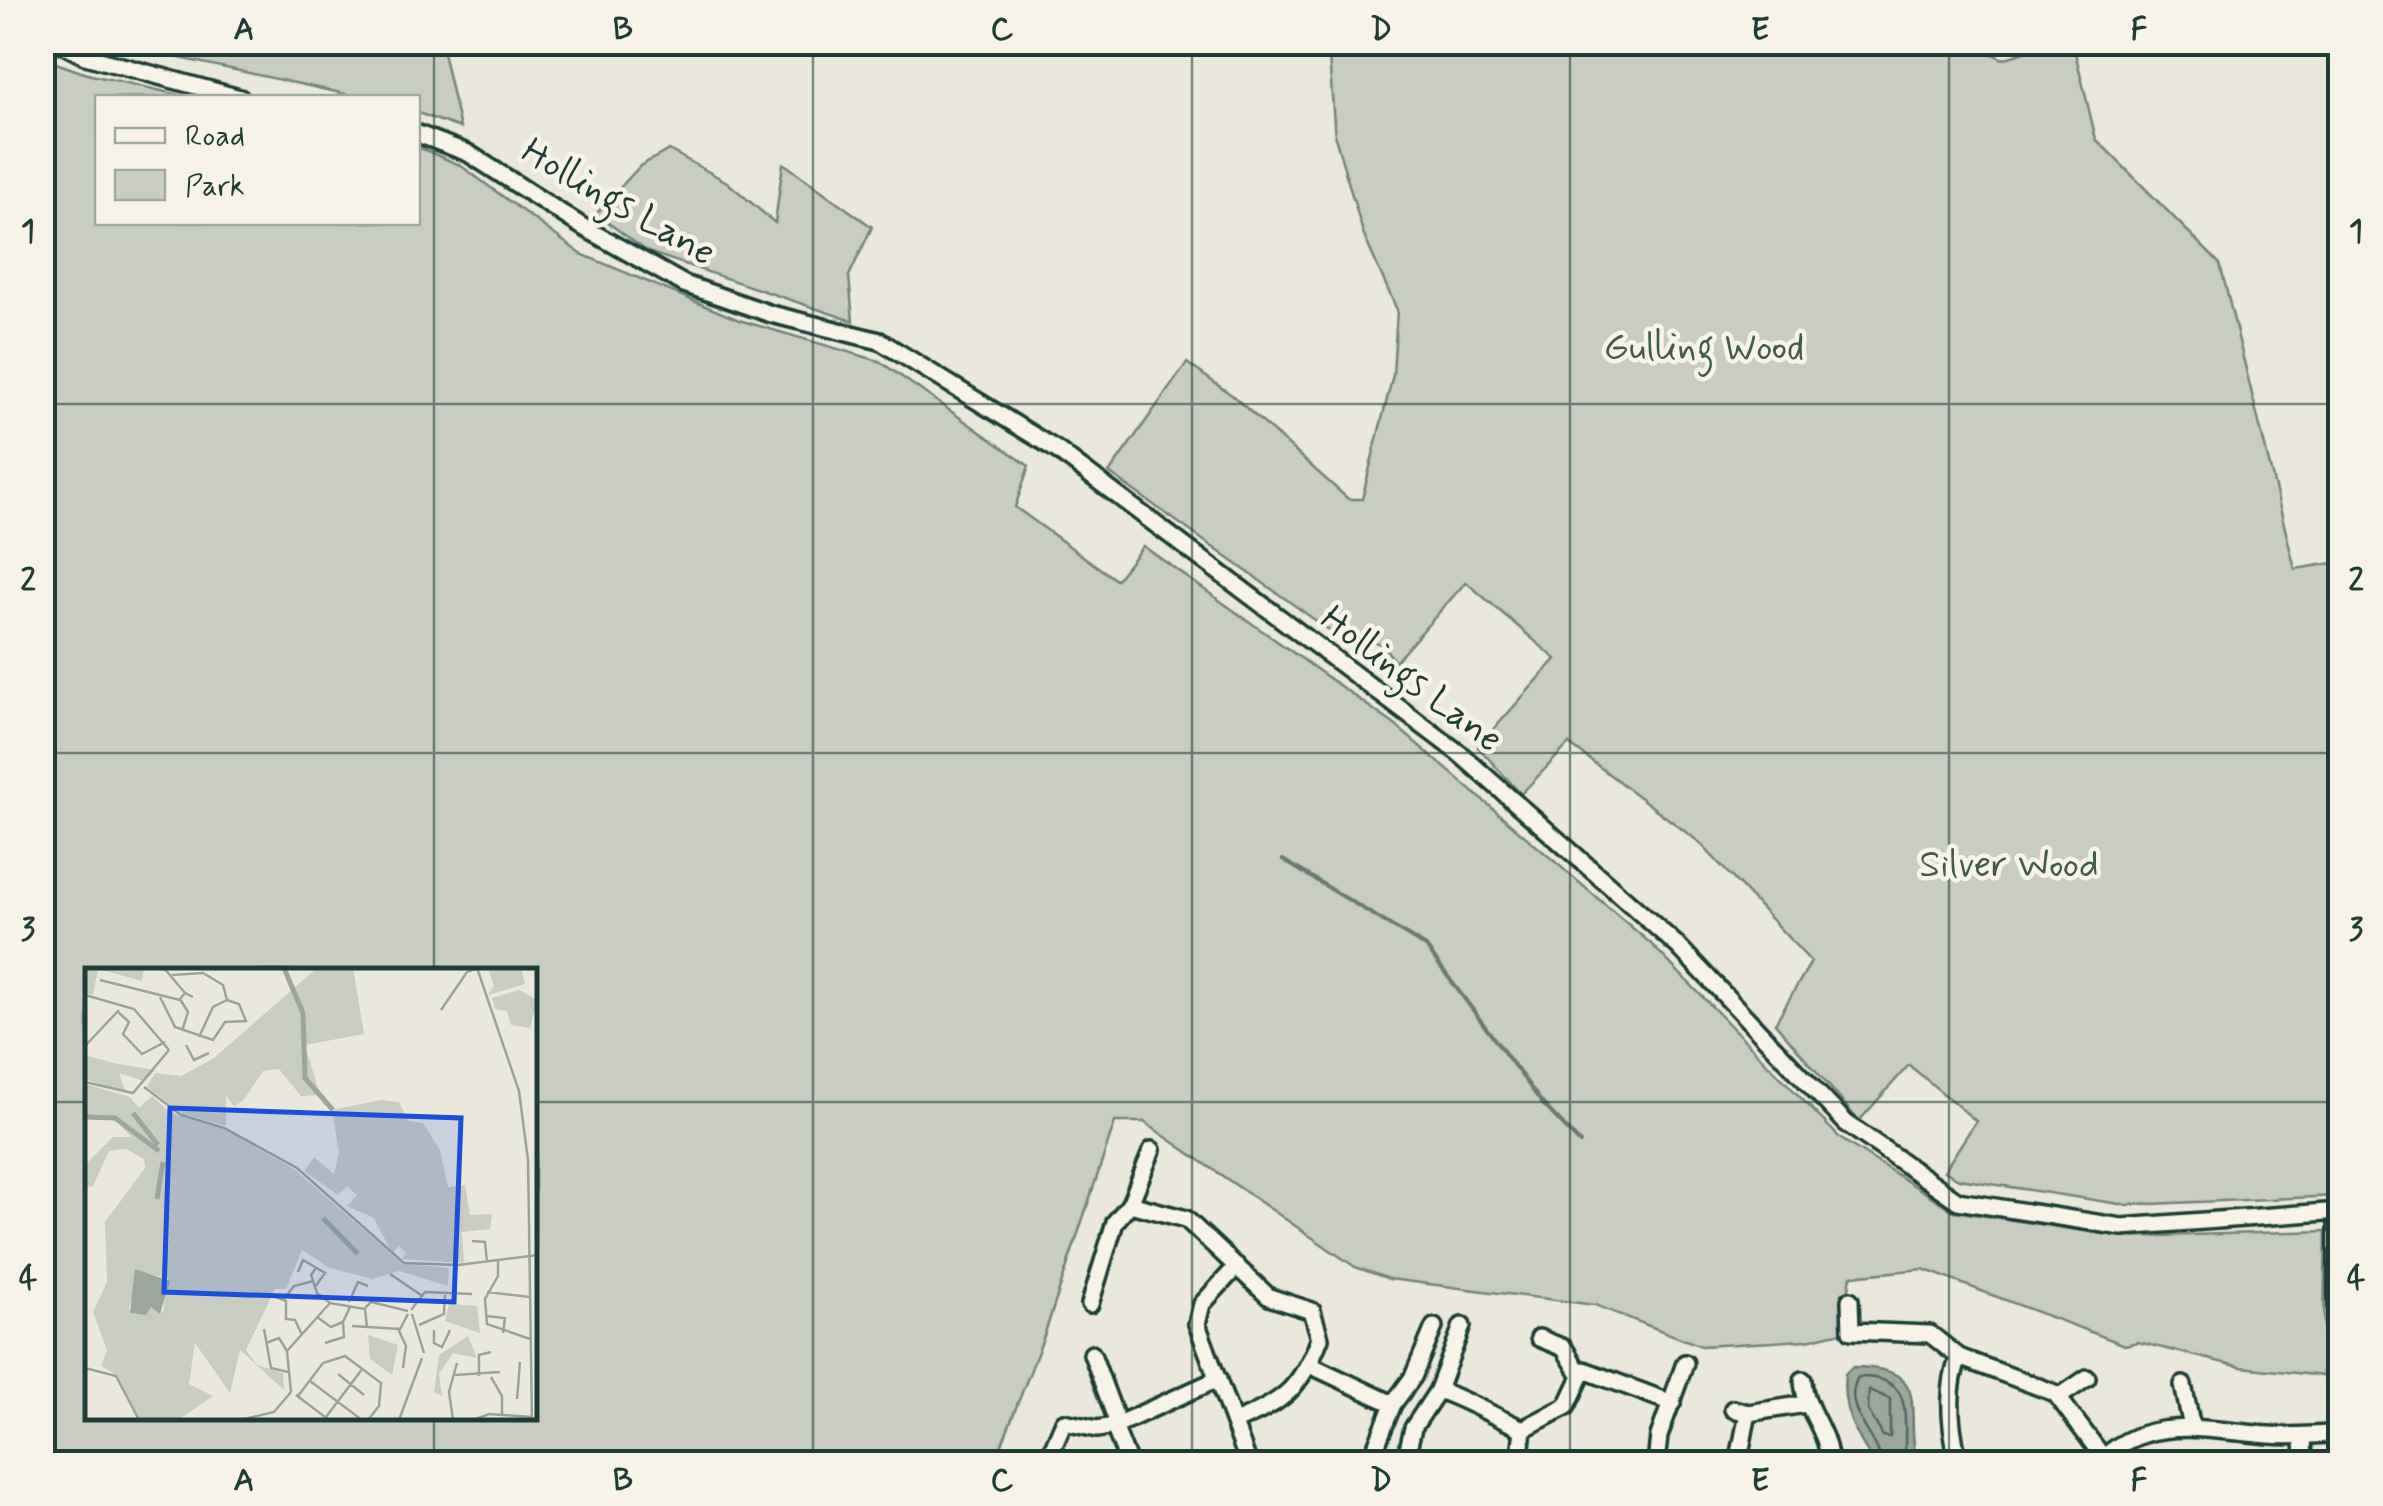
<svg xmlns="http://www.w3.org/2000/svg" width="2383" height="1506" font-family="Mynerve,sans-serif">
<rect width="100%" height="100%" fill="#eae8dd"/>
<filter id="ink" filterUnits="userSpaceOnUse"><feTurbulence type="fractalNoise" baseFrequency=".01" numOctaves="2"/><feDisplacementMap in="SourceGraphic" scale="20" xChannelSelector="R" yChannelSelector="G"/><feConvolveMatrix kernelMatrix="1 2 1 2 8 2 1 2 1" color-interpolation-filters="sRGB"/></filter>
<g filter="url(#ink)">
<g fill="#c8ccc1" stroke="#74847a" stroke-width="2.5" fill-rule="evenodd">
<polygon points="1967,42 2003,59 2047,45 2074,48 2096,139 2220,264 2295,569 2340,562 2340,1196 2126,1205 1959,1179 1944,1171 1976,1121 1909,1065 1859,1121 1775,1023 1811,962 1699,842 1569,744 1521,794 1478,747 1556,659 1466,582 1395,662 1383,645 1362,637 1350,645 1109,473 1187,363 1233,396 1348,499 1362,499 1393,375 1397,310 1364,236 1335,137 1328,43"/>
<polygon points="111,43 441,43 460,128 418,113 418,98 359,97"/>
<path d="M42,58l45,16 101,23 -90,1v124h320v-75l42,18 121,89 158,66 140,41 150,105 -14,41 101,73 27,-34 252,179 255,218 191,196 113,72 170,26 202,-6 -3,145 -82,-9 -103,-25 -13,3 -202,-76 -72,7 -9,56 -35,8 -106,6 -106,-41 -206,-26 -34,-12 -211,-145h-29l-71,214 -44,113 -87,4 -4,11 -859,-1 -2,-45 -6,-7zM88,971h447v447h-447z"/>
<polygon points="669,150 727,182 775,223 783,163 872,227 849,276 853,321 648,252 596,214 640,166"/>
</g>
<path fill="#9ca69c" stroke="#6a7c72" stroke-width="2.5" d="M1852,1367c84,0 51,43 65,96h-43c-19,-31 -33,-52 -29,-89z"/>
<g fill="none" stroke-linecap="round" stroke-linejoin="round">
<g stroke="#51675e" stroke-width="2.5">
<polygon points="1869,1390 1890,1399 1890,1437 1883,1436 1868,1410"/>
<path d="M1882,1464c-5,-31 -42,-54 -24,-87 62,-1 43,44 48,87"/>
</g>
<polyline stroke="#6a7c72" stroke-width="4" points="1283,860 1426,947 1542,1103 1580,1143"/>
<g stroke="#1f3d34" stroke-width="22">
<g id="minor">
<polyline points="58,42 85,56 240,98"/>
<polyline points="418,134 468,153 583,227 684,284 771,314 880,341 1057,450 1459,753 1678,946 1846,1123 1958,1201 2122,1227 2340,1211"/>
<polyline points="1130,1204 1152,1150"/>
<polyline points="2337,1211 2337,1343"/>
<polyline points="1237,1266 1202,1304 1197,1324 1249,1464"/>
<polyline points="1850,1300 1851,1331 1930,1334 1959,1357 2055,1393 2103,1457"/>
<path d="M1090,1304l25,-82 15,-18 56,15 83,78 43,14 8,27c-19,50 -36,64 -85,84"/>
<polyline points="1539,1338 1564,1348 1580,1374"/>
<polyline points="1092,1354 1118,1424"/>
<polyline points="1310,1365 1393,1404"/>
<path d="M1803,1380c1,31 27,51 26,84"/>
<polyline points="2183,1385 2192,1427"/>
<polyline points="1438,1390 1462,1326"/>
<polyline points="2059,1397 2087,1378"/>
<polyline points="1733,1409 1748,1413 1806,1404"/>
<polyline points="1114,1426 1129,1464"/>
<polyline points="2303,1436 2304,1464"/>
<path d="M1958,1459c-8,-33 -12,-70 1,-102"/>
<path d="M1405,1461l8,-33 25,-38c31,11 55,26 85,39"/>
<polyline points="1046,1464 1064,1422 1097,1429 1114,1426 1218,1379"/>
<polyline points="1369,1464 1393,1404 1413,1377 1434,1327"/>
<polyline points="1519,1464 1523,1429 1567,1406 1584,1370 1672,1403"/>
<polyline points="1656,1464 1659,1436 1685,1363"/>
<polyline points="1738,1464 1748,1413"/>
<path d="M2098,1464c45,-52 113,-33 171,-29 24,2 48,0 71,-2"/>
</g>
</g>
<use href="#minor" stroke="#f7f3e8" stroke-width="15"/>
</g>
</g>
<path fill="none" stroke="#1f3d34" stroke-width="2.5" stroke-opacity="0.55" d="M434,42v929M813,42v1422M1192,42v1422M1570,42v1422M1949,42v1422M42,404h2298M42,753h2298M42,1102h46M535,1102h1805M434,1418v46"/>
<g text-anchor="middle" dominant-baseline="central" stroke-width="9" stroke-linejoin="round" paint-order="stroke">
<g font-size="38" fill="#1f3d34" stroke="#f7f3e8">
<text transform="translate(618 203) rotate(30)">Hollings Lane</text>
<text transform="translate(1411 680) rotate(37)">Hollings Lane</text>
</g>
<g font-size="38" fill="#415a50" stroke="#f7f3e8">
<text x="1704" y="348">Gulling Wood</text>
<text x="2009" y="865">Silver Wood</text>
</g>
</g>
<g transform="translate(85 968)">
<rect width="452" height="452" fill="#eae8dd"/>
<path d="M0,0h59l-2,13 -44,-12 -5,26 -8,-2zM232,0h36l11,66 -59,11 15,50 -19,1 -22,-27 -16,2 -20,30 -9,5 -8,-10v30l-43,-12 -36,-27 8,-14 26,3 33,-18zM436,0l4,16 -37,11 6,-9 -5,-15zM434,22l18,10 -7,28 -19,-3 -4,-14 -12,-2 -3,-11zM0,87l28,8 42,7 -11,11 -25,-8 7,20 -41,-14zM0,116l45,13 9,11 13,-12 20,18 54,16 68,39 109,95 46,4 -1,18 -49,-15 -27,8 -42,-11 -28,-18 -16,39h-11l-29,61 11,15 26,8 1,17 -44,-40 -10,43 -35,-50 -6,41 24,12 -35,24h-38l-28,-48 -11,-6 6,-16 -14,-38 14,-30 -2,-60 40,-54 -1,-9 -18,-10 -17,2 -16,35 -8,2v-23l28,-28h18l-15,-17 -31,-2zM55,304l28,6 -5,34 -12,-5 -18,7 -4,-6zM296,132l18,2 9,19 15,2 17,27 8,37 17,-2 5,30 22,-1 -2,15 -28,3 2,31 -62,-4 4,-6 -7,-7 -7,7 -18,-35 -27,-12 10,-11 -10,-9 -9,9 -34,-24 10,-14 20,17 5,-22 -7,-42zM364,336l28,2 3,27 -35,-12zM283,367l30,10 -6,30 -22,-16zM383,368l9,22 -24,-5 -14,21 3,22 -8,-4 5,-37z" fill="#c8ccc1" fill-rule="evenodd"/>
<path d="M50,301l35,12 -10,33 -9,-7 -5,8 -16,-2z" fill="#9ca69c"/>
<path fill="none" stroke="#9ca69c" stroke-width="5" d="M199,0l19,45 2,65 28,32M48,145l25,32M0,149l30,1 44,33M72,231l6,-37M238,250l35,36"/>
<path fill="none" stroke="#99a499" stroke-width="2.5" d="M79,0l21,25M392,0l42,123 9,69 4,260M87,7l31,-2 20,12 4,15M15,12l80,20M0,27l49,14 35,41M75,29l15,30 38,13 12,-18 21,-1 -7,-17 -12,-4M356,42l26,-38 10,-4M33,44l11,10 -6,12 19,20 23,-12M97,63l6,-19 -8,-13 5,-6 8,4M114,69l14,-30 14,-7M101,77l8,15 15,-7M0,78l34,-36M0,114l48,11 36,-43M59,119l37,28 43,13 73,40 107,95 54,2 80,-10M387,273l13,1 2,20M413,293v15l-13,23 2,25 43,15M231,300l-5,7 6,18 13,10M213,304l5,-12 22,13 -10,14M305,306l31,21M402,324l43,5M191,329l10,4v18l9,1 7,15M199,331l10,-13 19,-5M264,334l9,-20 10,4M280,340l6,-6 37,9M326,342l14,-18 47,2M327,346l12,39M401,348l19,2 -2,15M232,349l14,10 12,-5 7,-15M334,357l25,-11 1,-21M267,358l48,3M179,361l7,39 17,4M349,362v13l8,4 8,-17M181,375l13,-5 8,13 4,41M240,375l19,-6 -1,-15M202,383l43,-48 35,6 2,19M0,400l31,8 23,44M318,400l3,-22 -7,-15 9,-17M253,406l26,21M370,407l45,-3M394,408v-21l12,-3M406,409l11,19v19M225,413l52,39M211,427l33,25M213,428l25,-33 22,-7 36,27 -2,23 -11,14M432,431l3,-37M241,449l37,-49M155,452l34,-8 17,-20M314,452l23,-62M368,452l-4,-28 8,-29M388,452l16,-6 43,3"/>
<path fill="#1d4ed8" fill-opacity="0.15" stroke="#1d4ed8" stroke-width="5" d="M85,140l291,10 -7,184 -290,-10z"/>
<rect width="452" height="452" fill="none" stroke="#1f3d34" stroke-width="5"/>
</g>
<rect width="2383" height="1506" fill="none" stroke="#f7f3e8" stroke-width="110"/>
<rect x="95" y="95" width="325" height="130" fill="#f7f3e8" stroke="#a1aaa0" stroke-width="2.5"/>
<rect x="115" y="128" width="50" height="15" fill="#f7f3e8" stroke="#a1aaa0" stroke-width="2.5"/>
<text x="185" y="145" font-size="30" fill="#1f3d34">Road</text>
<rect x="115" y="170" width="50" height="30" fill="#c8ccc1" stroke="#a1aaa0" stroke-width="2.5"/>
<text x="185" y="195" font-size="30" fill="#1f3d34">Park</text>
<rect x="55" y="55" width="2273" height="1396" fill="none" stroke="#1f3d34" stroke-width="4"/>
<g font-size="32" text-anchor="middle" font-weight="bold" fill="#1f3d34">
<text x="244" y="39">A</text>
<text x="623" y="39">B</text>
<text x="1002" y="39">C</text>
<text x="1381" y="39">D</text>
<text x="1760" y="39">E</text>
<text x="2139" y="39">F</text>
<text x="28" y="241">1</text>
<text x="2356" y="241">1</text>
<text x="28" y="590">2</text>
<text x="2356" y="590">2</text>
<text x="28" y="939">3</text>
<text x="2356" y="939">3</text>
<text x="28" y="1288">4</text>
<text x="2356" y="1288">4</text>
<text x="244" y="1490">A</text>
<text x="623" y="1490">B</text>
<text x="1002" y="1490">C</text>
<text x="1381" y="1490">D</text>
<text x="1760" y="1490">E</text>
<text x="2139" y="1490">F</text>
</g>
</svg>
